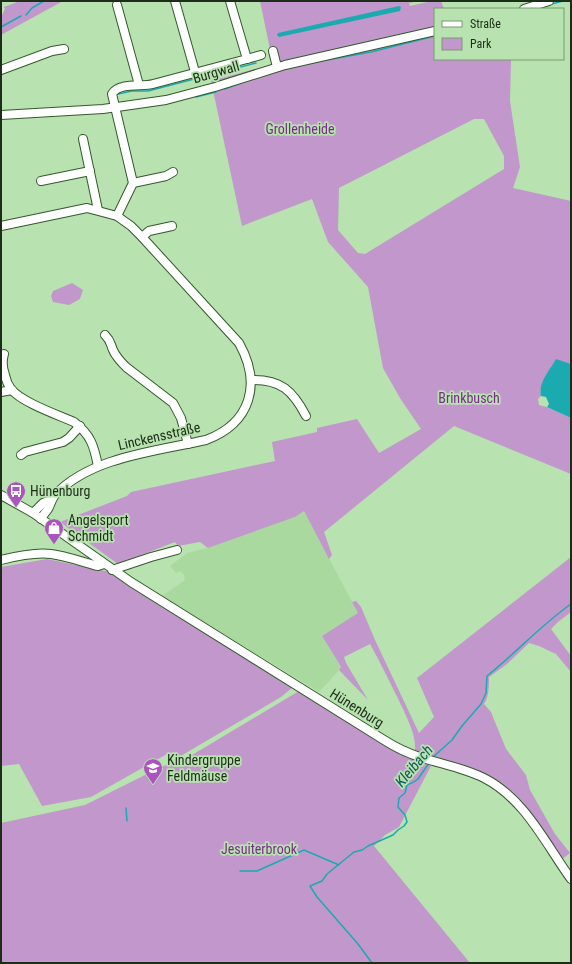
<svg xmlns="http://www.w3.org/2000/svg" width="572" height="964" font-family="'Roboto Condensed',sans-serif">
<rect width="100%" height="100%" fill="#b8e2af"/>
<polygon fill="#aad9a0" points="304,511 358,613 322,636 341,668 319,692 162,596 185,580 184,575 180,571 177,573 175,572 170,566 187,553 208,548 295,517"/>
<g fill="#c297cc" fill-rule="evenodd">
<polygon points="20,1 63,1 1,35 1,17 5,9 4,7"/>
<path d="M260,1h160l-11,2 1,3 22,-5h9l3,8h-9v50h76l-1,42 10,66 -7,21 58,13v163l-15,-4 -16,31 1,5 -3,3 1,6 8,2 24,11v56l-117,-48 -130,106 8,23 -3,4 -25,-48 -9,6 -87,31 -8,-6 -22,4 -3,-4 -57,22 -58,-42 67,-26 4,-4 144,-31 -3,-19 45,-10v-4l40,-9 22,34 42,-24 -21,-31 -17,-30 -15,-81 -40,-45 -16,-43 -70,27 -31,-145 62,-17zM474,119h10l20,37v13l-139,85 -7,-1 -20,-23 1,-42z"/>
<polygon points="72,283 83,290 80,299 69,305 53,302 51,296 53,291"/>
<path d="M571,557v55l-13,10 -7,7 20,27v16l-15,-18 -17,-8 -10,-3 -22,21 -18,13c0,9 0,20 -5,27l7,8 15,37 20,26 4,15 25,44 15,19 -9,7 -45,-64 -8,-6 -67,-30 -1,-2 -25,-8c1,-14 -6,-27 -11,-39 -11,-23 -22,-45 -34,-67l-26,13 2,6 22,37 -29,-30 2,-3 -19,-31 36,-23 -6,-11 4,-1 5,6 14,33 44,93 15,-16 -17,-39z"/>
<polygon points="47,559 110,572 292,688 281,697 179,757 167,754 91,797 42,806 19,764 1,766 1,567"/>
<polygon points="299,691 416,760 431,766 399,827 385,835 374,846 470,963 1,963 1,823 85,805 163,766 182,761"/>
</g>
<g fill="#1caab1">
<polygon points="399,6 401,7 400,11 279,37 277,35 278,33"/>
<path d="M556,359l15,5v54l-24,-11 2,-3 -3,-7 -5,-1c-3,-13 9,-26 15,-37z"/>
</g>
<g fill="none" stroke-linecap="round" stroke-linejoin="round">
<g stroke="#1caab1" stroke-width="1.5">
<polyline points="548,5 563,1"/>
<polyline points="26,15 32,8 44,1"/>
<polyline points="1,27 21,16"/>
<polyline points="310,63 371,52 435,36"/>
<polyline points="225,89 243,82"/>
<polyline points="118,94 132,91 148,91 256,63"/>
<polyline points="196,97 216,92"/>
<path d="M432,758l20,-18 10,-14 19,-22 5,-11 1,-17c29,-23 54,-51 84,-72"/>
<polyline points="126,808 127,821"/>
<polyline points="240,871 257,871 304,850 339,865"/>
<path d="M372,963l-14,-19 -41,-47 -7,-11 12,-5 5,-7 27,-22 8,-2 6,-4 25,-11 5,-5 6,-4 3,-4 -2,-7 -7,-8 1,-9 6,-5 2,-8c4,-2 8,-3 11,-6l11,-16"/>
</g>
<g stroke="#34592c" stroke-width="10">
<g id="minor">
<polyline points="175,1 195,72"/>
<polyline points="117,5 139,85"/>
<polyline points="524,9 549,1"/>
<polyline points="273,51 277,67"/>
<polyline points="247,59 261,55"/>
<polyline points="1,70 52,51 64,49"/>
<polyline points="1,115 103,109 166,100 215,87 285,65 435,31"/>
<polyline points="83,139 98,210"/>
<polyline points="41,181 90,171"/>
<polyline points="133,183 166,176 173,172"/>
<path d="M117,216l16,-33 -21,-89c7,-12 30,-7 41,-10l94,-25 -17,-58"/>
<path d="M1,226l86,-18 30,8 14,10 11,11 97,106c23,41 12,80 -33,97 -49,11 -116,17 -151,55 -4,5 -4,9 -7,14 -2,3 -5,6 -7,10"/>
<polyline points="142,237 149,231 172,226"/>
<path d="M105,335c6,6 5,8 8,15 3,7 8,12 13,17l47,36 8,15 7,26"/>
<path d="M4,354c-2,7 -2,13 1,21 1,5 3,10 6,14 10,13 47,26 63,33 17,13 20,24 24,44"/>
<path d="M251,380c30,-1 42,11 55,36"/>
<polyline points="1,392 12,390"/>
<polyline points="21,455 25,452 63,442 69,438 80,426"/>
<path d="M1,495l32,18 98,69 253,158c11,7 23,13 36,17 21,7 44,11 64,21 41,21 61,65 87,101"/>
<polyline points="33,513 43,503 51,500"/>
<path d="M1,560c16,-4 34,-8 50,-6 16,2 31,8 47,12l6,-2"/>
<polyline points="112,570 151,557 177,550"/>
</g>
</g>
<use href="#minor" stroke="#fff" stroke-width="8"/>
</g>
<defs>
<g id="bus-pin" transform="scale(1)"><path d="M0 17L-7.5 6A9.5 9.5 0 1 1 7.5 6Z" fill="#ac53bf" stroke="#b8e2af"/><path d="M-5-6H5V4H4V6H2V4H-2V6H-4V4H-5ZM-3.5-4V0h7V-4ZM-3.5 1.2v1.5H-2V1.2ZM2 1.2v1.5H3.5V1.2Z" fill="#fff"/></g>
<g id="shop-pin" transform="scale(1)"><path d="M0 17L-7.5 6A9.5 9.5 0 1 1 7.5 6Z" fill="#ac53bf" stroke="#b8e2af"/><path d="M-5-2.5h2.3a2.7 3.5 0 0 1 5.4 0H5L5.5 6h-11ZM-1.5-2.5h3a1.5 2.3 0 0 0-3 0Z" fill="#fff"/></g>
<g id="school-pin" transform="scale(1)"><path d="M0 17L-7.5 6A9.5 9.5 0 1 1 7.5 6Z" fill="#ac53bf" stroke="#b8e2af"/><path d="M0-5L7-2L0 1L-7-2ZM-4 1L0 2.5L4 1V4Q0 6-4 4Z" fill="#fff"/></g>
</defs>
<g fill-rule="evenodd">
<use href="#bus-pin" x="16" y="491"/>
<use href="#shop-pin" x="54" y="528"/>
<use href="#school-pin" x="153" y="768"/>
</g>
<g text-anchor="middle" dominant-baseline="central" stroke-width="3.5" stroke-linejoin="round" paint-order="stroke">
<g font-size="14" fill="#1d2d19" stroke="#b8e2af">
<text transform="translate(216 72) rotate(-16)">Burgwall</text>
<text transform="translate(159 436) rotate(-13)">Linckensstraße</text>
<text transform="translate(357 708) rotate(32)">Hünenburg</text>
</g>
<g font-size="14" fill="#7b2a8c" stroke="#b8e2af">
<text x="300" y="129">Grollenheide</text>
<text x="469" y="398">Brinkbusch</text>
<text x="259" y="849">Jesuiterbrook</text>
</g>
<g font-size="14" fill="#1d2d19" stroke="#b8e2af" text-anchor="start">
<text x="30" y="491">Hünenburg</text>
<text x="68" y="520">Angelsport<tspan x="68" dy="16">Schmidt</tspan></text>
<text x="167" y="760">Kindergruppe<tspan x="167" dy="16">Feldmäuse</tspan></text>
</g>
<g font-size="15" font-style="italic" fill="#0f585c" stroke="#b8e2af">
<text transform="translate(414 766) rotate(-50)">Kleibach</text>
</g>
</g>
<rect width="572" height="964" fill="none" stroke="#1d2d19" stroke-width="4"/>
<rect x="434" y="8" width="130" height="52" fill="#b8e2af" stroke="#7a9a73"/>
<rect x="442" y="21" width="20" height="6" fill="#ffffff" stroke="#7a9a73"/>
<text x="470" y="28" font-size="12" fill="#1d2d19">Straße</text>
<rect x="442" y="38" width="20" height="12" fill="#c297cc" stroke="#7a9a73"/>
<text x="470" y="48" font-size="12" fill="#1d2d19">Park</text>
</svg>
